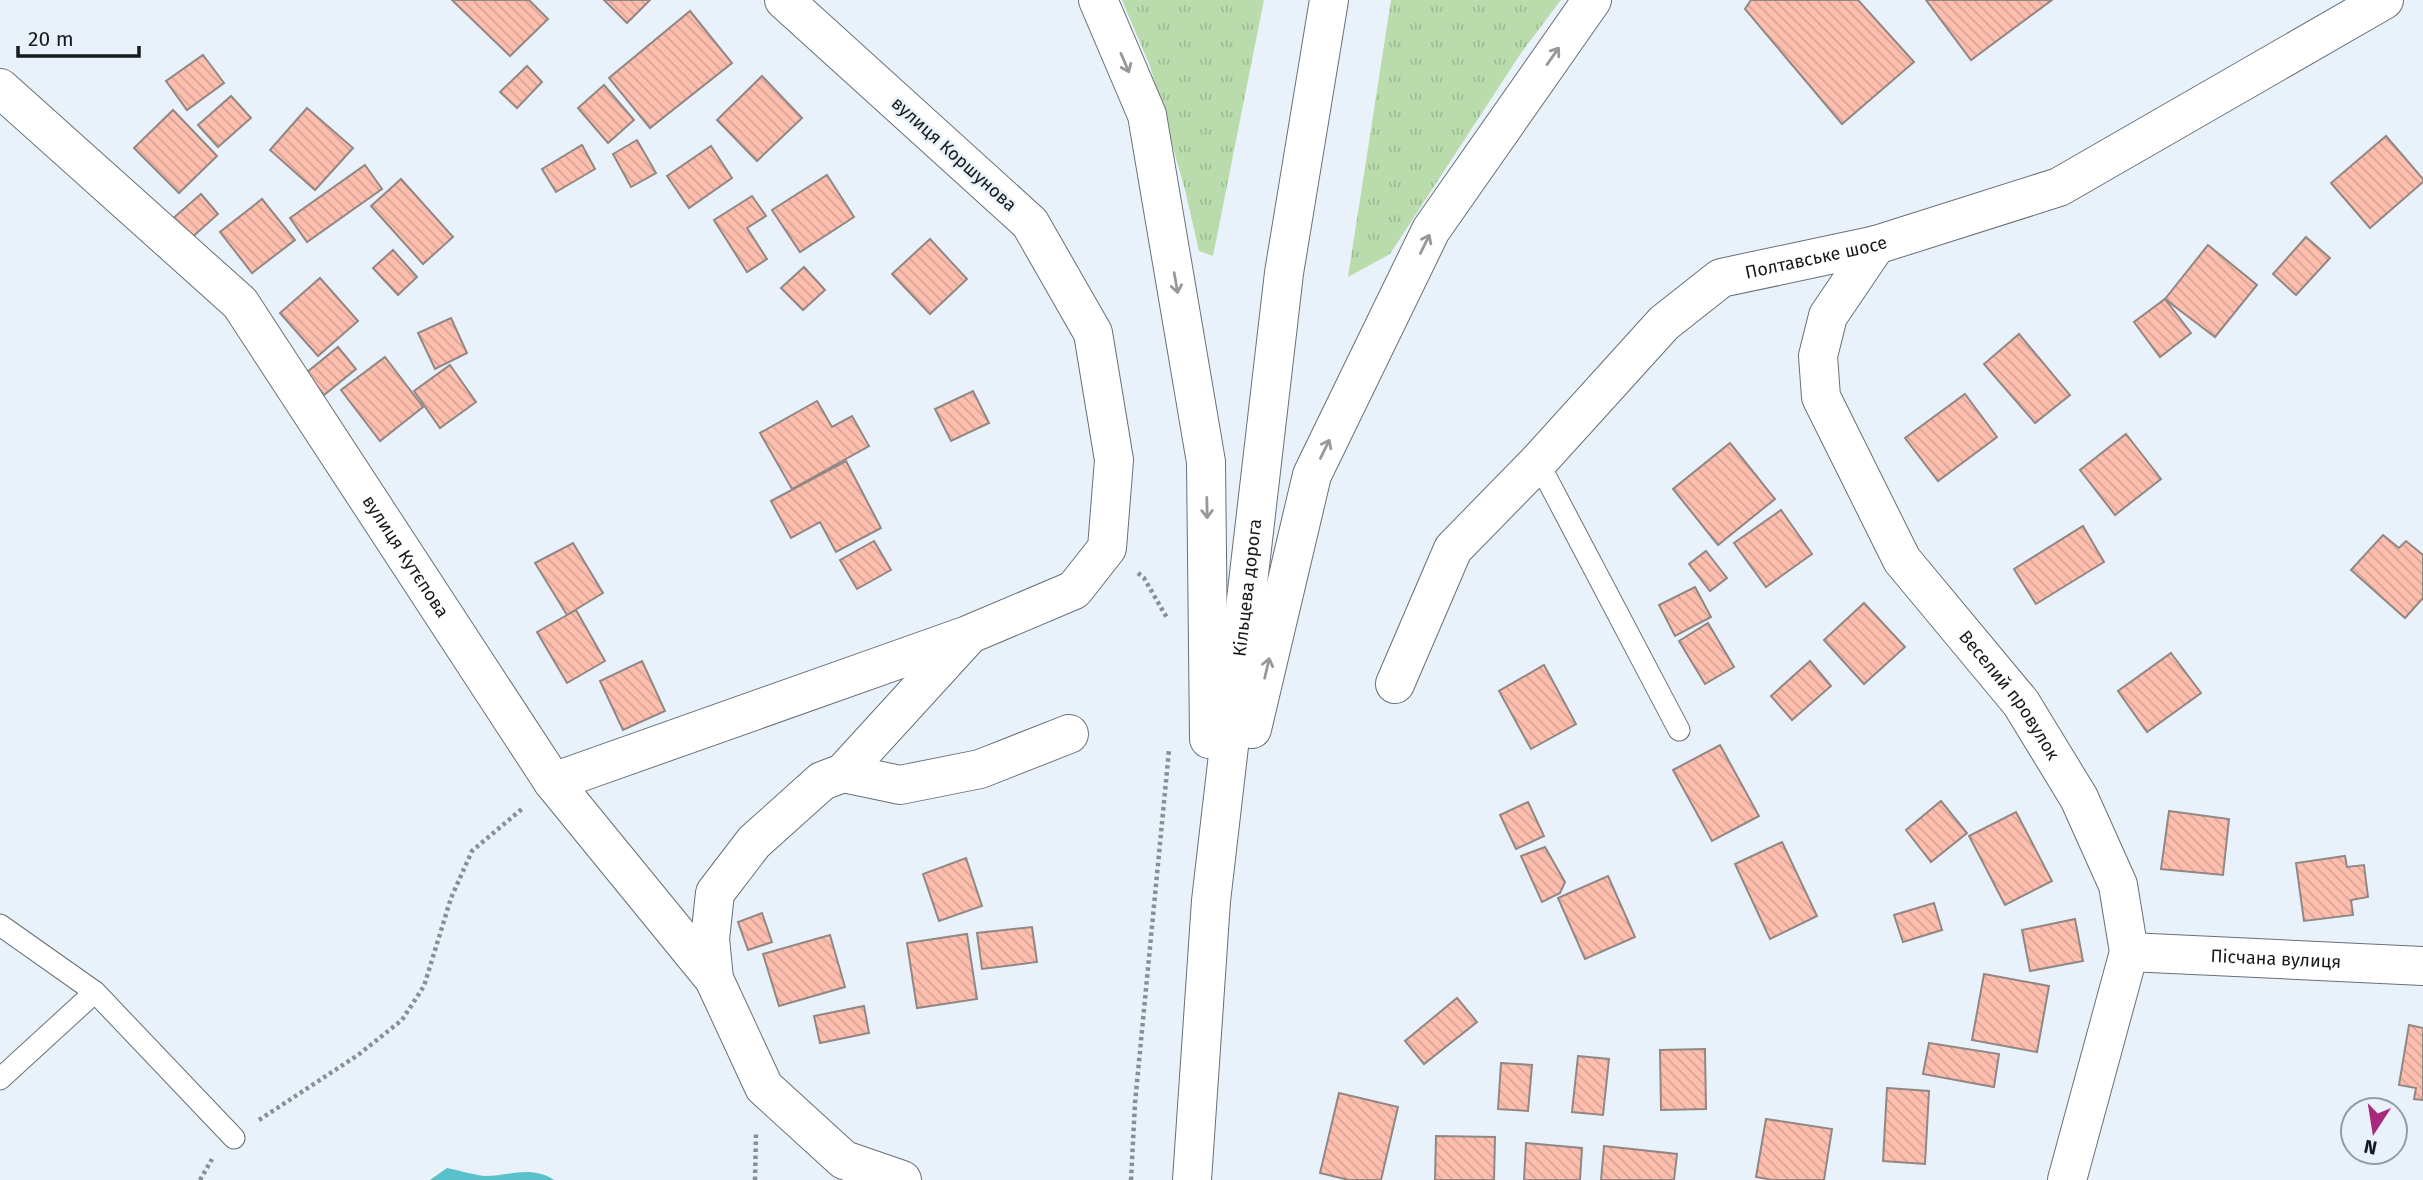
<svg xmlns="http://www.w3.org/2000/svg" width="2423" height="1180" font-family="'Fira Sans',sans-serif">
<defs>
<pattern id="grass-tufts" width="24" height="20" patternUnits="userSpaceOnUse" patternTransform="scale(1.75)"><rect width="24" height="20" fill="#badcac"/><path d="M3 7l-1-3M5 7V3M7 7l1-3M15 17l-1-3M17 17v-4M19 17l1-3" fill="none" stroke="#9fbc94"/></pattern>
<pattern id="building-back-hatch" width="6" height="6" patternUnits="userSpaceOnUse" patternTransform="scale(1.75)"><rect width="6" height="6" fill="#fdbeae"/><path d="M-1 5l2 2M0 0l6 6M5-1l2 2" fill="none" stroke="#d8a395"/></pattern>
</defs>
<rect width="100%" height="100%" fill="#e9f2fa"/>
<g fill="url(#grass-tufts)">
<polygon points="1122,0 1264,0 1213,256 1199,251 1185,190 1150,66"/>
<polygon points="1391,0 1561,0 1521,53 1390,254 1348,277"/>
</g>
<path fill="#59c1ca" d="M447,1168c12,2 26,7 38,8 25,0 46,-11 69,4h-124z"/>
<g fill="url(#building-back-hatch)" stroke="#928784" stroke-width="2">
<polygon points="452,0 529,0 548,19 510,56"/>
<polygon points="604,0 650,0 627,23"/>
<polygon points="1751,0 1858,0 1914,62 1842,124 1745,9"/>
<polygon points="1926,0 2052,0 1971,60"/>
<polygon points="690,11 732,63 650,128 609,78"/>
<polygon points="203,55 224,83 187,110 166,81"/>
<polygon points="527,66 542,82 517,108 500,92"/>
<polygon points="762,76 802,118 757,161 717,120"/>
<polygon points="604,85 634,120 608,143 578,108"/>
<polygon points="231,96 251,118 218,147 198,125"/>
<polygon points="307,108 353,148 315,190 270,150"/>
<polygon points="173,110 217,156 179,193 134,148"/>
<polygon points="2386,136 2423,179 2423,182 2370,228 2331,183"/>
<polygon points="637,140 656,173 631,187 613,154"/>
<polygon points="582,145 595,169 556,192 542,169"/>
<polygon points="711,146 732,178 689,208 667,176"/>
<polygon points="365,165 382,189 307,242 290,218"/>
<polygon points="827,175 854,217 800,252 772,210"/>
<polygon points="401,179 453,237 423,264 371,206"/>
<polygon points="201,194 218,214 189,240 171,220"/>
<polygon points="752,196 766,216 747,228 767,259 747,272 714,220"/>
<polygon points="262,199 295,240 252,273 220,232"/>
<polygon points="2306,237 2330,258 2296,295 2273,274"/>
<polygon points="930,239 967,279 930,314 892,274"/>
<polygon points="2208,245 2257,285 2215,337 2165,299"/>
<polygon points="393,250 417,277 398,295 373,268"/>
<polygon points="804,267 825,290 803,310 781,288"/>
<polygon points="320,278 358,321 318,356 280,313"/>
<polygon points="2165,299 2191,333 2160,357 2134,322"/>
<polygon points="451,318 467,353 435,369 418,333"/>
<polygon points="2019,334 2070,395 2035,423 1984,364"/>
<polygon points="338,347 356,369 324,395 306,373"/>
<polygon points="385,357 423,407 380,441 341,390"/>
<polygon points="450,365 476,402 440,428 414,391"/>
<polygon points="973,391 989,423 951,441 935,409"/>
<polygon points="1965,394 1997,437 1938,481 1905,438"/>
<polygon points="817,401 832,427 852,416 869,446 792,489 760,433"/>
<polygon points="2126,434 2161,479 2115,515 2080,470"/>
<polygon points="1730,443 1775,499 1718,545 1673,489"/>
<polygon points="846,461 881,528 836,552 820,522 791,538 771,501"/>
<polygon points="1781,510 1812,554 1766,587 1734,543"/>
<polygon points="2083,526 2104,562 2036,604 2014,569"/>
<polygon points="2383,535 2399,548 2406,541 2423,555 2423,598 2405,618 2351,570"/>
<polygon points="874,541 891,570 857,589 840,560"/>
<polygon points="573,543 603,593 567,615 535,563"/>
<polygon points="1706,551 1727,578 1710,591 1689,564"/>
<polygon points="1695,587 1711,617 1675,636 1659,605"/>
<polygon points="1864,603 1905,647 1864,684 1824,640"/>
<polygon points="576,610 605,661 567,683 537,632"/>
<polygon points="1708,623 1734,667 1705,684 1679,641"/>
<polygon points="2171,653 2201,693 2147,732 2118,691"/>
<polygon points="642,661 665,711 623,730 600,681"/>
<polygon points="1810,661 1831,686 1792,720 1771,696"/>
<polygon points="1544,665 1576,724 1531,749 1499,691"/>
<polygon points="1720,745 1759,816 1712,841 1673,770"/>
<polygon points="1941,801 1967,833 1931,862 1906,830"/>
<polygon points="1528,802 1544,836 1516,849 1500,815"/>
<polygon points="2169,811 2229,819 2223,875 2161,869"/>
<polygon points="2016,812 2052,881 2005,905 1969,836"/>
<polygon points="1782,842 1817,916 1770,939 1735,864"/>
<polygon points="1545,847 1565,882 1560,893 1542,902 1521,856"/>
<polygon points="2345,856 2347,867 2364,865 2368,897 2351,900 2353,915 2304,921 2296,863"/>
<polygon points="966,858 982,906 939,921 923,874"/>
<polygon points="1608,876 1635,937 1585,959 1558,898"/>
<polygon points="1934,903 1942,930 1903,942 1894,915"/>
<polygon points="762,913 772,942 748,950 738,922"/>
<polygon points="2075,919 2083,961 2030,971 2022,930"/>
<polygon points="1032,927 1037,962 982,969 977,933"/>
<polygon points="967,934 977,999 917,1008 907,943"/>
<polygon points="830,935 845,987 779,1006 763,954"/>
<polygon points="1984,974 2049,986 2037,1052 1972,1040"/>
<polygon points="1457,998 1477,1022 1424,1064 1405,1041"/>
<polygon points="864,1006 869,1033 820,1043 814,1016"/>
<polygon points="2409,1025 2423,1028 2423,1100 2414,1099 2416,1088 2399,1085"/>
<polygon points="1929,1043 1999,1054 1994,1087 1923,1074"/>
<polygon points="1705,1049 1706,1109 1661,1110 1660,1050"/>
<polygon points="1578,1056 1609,1059 1603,1115 1572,1112"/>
<polygon points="1501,1063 1532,1065 1528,1111 1498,1109"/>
<polygon points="1887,1088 1929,1091 1925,1164 1883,1161"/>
<polygon points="1339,1093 1398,1107 1381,1180 1349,1180 1320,1173"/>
<polygon points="1766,1119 1832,1129 1824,1180 1773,1180 1756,1177"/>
<polygon points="1436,1136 1495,1137 1494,1180 1435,1180"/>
<polygon points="1526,1143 1582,1148 1580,1180 1524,1180"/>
<polygon points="1604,1146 1677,1154 1674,1180 1601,1180"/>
</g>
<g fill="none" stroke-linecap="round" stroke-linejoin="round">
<g stroke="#687077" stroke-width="23">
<g id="lane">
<polyline points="1538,462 1679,730"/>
<polyline points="0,925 95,992 234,1138"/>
<polyline points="0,1079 95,992"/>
</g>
</g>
<g stroke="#687077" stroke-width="40">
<g id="street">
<path id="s1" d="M0,88l240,215 313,479 161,197 50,108 80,73 58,20"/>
<path id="s2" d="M1876,245l-48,71 -10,40 3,41 81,163 119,143 58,95 39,87 11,67 -62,228"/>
<path id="s3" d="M1395,684l58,-135 85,-87 126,-139 57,-45 155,-33 183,-58 325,-187"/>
<polyline points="843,773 900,785 980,769 1069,734"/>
<polyline points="553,782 965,636"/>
<path id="s4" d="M2129,952l294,14"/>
<polyline points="714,979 710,939 715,893 754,842 822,781 843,773 970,634 1074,590 1107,548 1114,460 1093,333 1030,223 784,0"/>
</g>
</g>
<g stroke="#687077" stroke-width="40">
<g id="highway">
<polyline points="1098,0 1147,115 1206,462 1209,739"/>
<polyline points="1252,729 1312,475 1431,230 1592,0"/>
<path id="s5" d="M1192,1180l19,-279 73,-628 45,-273"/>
</g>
</g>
<g stroke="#898f95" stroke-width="4.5" stroke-dasharray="3.5 3.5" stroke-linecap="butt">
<polyline points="1138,573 1144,578 1167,618"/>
<polyline points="259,1120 358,1055 402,1020 424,986 451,898 472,851 523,808"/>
<polyline points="200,1180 212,1159"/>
<polyline points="755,1180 756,1132"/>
<polyline points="1131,1180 1135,1103 1169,750"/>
</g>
<use href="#lane" stroke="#fff" stroke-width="21"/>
<use href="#street" stroke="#fff" stroke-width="38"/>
<use href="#highway" stroke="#fff" stroke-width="38"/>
</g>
<defs><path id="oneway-shaft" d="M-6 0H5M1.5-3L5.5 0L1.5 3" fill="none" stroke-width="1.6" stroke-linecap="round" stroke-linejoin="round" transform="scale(1.75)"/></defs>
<g stroke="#979899">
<use href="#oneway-shaft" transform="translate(1553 56) rotate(-55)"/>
<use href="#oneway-shaft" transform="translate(1125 63) rotate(67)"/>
<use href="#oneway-shaft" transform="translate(1425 244) rotate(-64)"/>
<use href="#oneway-shaft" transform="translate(1176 283) rotate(80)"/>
<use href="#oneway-shaft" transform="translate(1325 449) rotate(-64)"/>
<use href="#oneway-shaft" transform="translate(1207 508) rotate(89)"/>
<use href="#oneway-shaft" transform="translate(1267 668) rotate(-77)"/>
</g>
<g text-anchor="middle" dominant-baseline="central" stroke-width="5" stroke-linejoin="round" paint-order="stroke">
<g font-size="18" fill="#171a1d" stroke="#e9f2fa">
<text transform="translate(954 154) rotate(42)">вулиця Коршунова</text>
<text stroke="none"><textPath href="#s3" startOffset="626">Полтавське шосе</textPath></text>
<text stroke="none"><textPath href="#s1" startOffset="625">вулиця Кутєпова</textPath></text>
<text stroke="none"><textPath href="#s5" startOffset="595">Кільцева дорога</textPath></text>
<text stroke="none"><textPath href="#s2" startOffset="523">Веселий провулок</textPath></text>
<text stroke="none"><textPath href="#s4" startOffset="147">Пісчана вулиця</textPath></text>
</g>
</g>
<g transform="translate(2374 1131) rotate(192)"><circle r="33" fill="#e9f2fa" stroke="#959ca2" stroke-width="2"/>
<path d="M0-5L12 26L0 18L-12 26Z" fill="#a72a7c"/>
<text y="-10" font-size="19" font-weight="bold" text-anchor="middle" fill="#171a1d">N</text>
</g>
<path d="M18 46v10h121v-10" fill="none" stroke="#171a1d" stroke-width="3.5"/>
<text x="28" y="46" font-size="21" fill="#171a1d" stroke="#e9f2fa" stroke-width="5" paint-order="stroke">20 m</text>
</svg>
